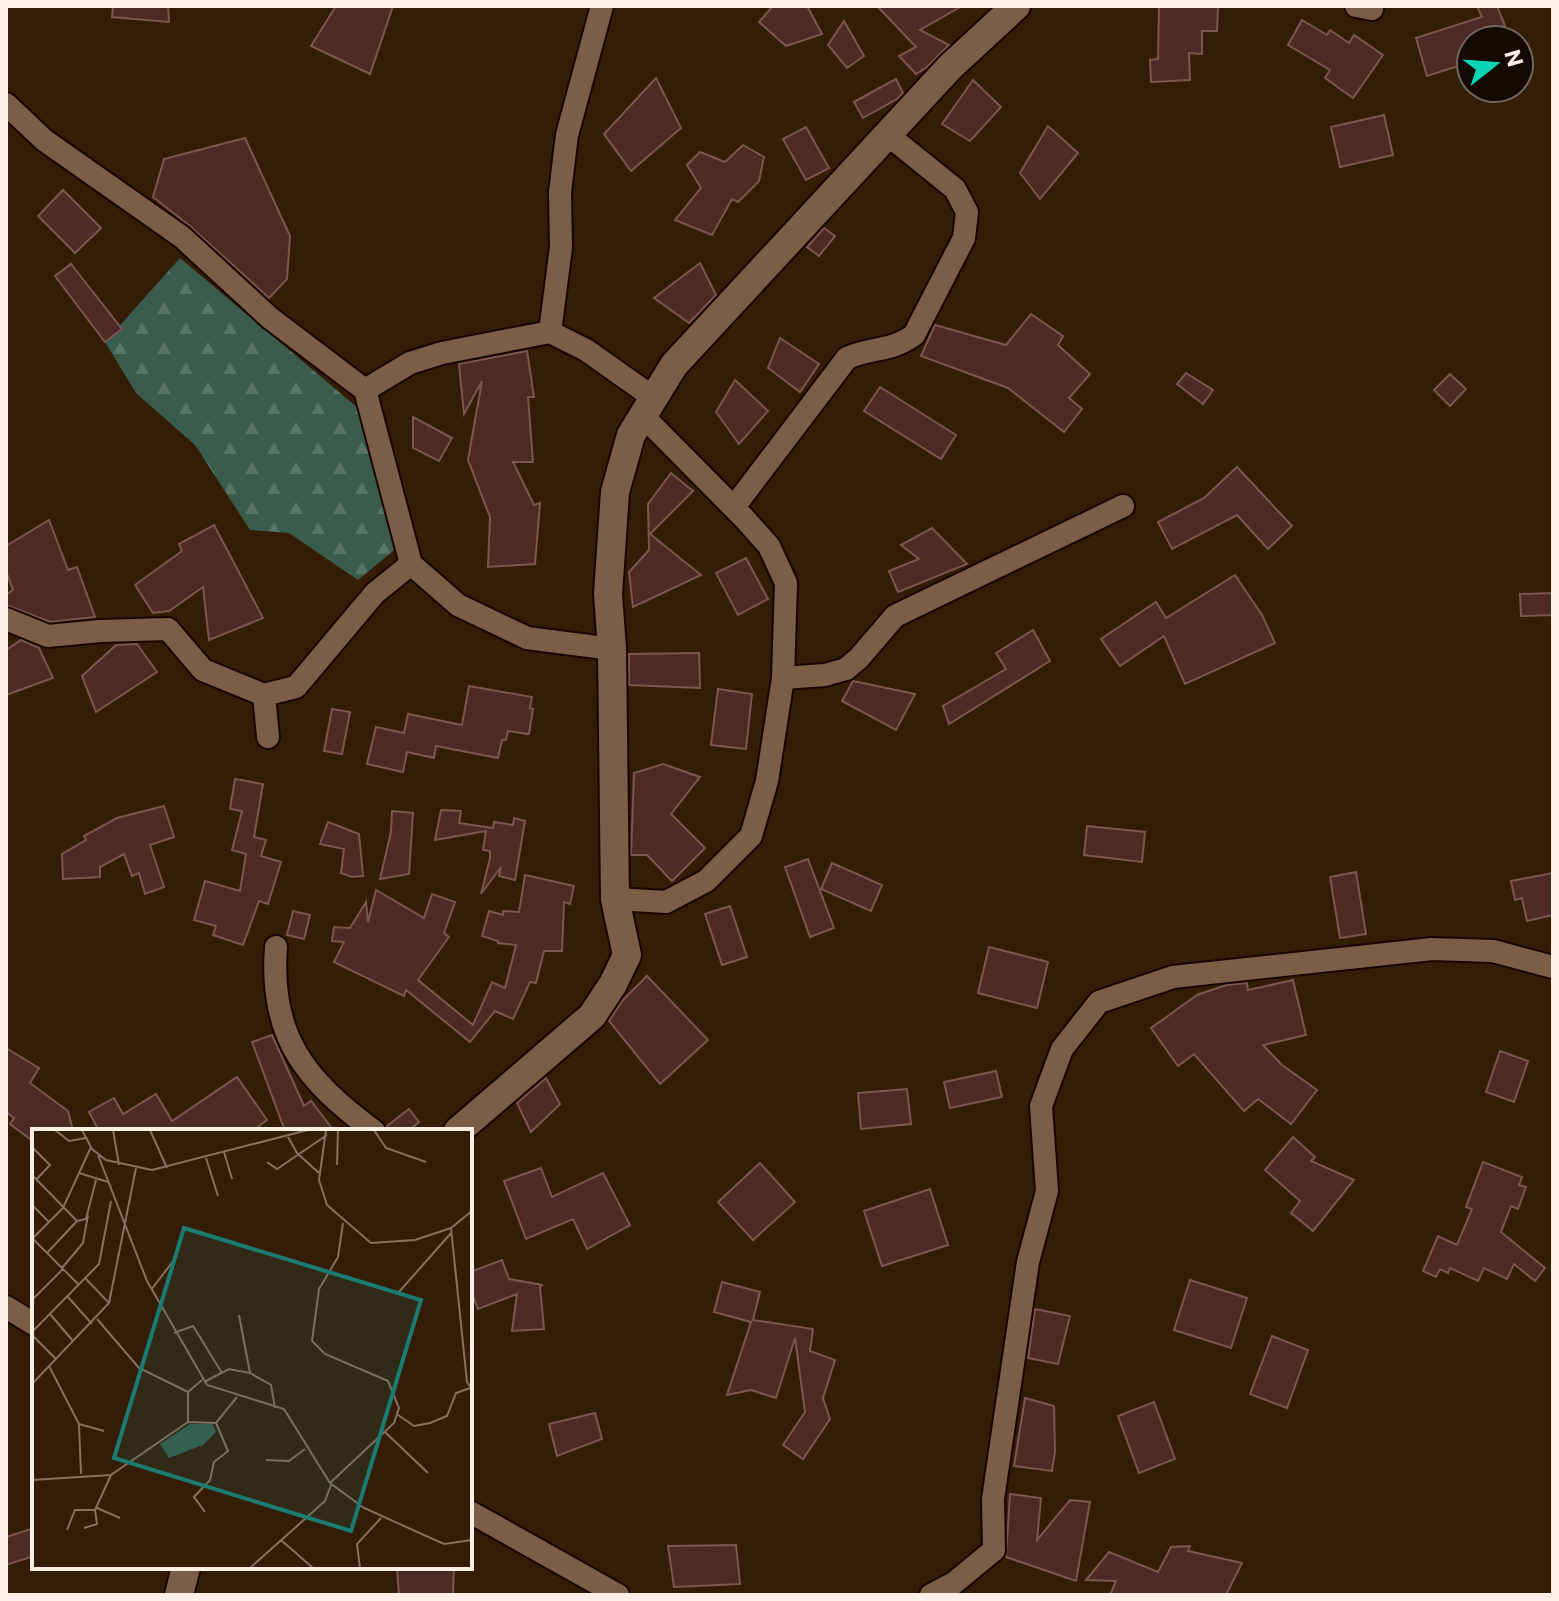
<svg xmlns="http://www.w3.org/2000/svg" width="1559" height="1601" font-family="Commissioner,sans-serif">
<defs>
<pattern id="forest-firs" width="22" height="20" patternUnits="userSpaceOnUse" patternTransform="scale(2)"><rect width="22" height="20" fill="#395c4c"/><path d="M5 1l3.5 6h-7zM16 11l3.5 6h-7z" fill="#577466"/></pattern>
</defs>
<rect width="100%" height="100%" fill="#341d07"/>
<polygon fill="url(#forest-firs)" points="180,258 358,408 398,547 358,580 289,533 250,530 195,445 136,393 105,342"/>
<g fill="#4b2b23" stroke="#7b574f" stroke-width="2">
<polygon points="113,6 168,6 169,22 112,17"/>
<polygon points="336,6 393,6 370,74 311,46"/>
<polygon points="773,6 807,6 822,34 786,46 759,22"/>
<polygon points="877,6 962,6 920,30 949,45 927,67 916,74 899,56 916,47"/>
<polygon points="1159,6 1218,6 1217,31 1202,31 1202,54 1189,53 1190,80 1151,82 1150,60 1158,59"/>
<polygon points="1477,6 1497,6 1505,26 1471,40 1471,62 1427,76 1416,38 1482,17"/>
<polygon points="1302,20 1327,35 1330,30 1349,43 1354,35 1383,55 1353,98 1325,78 1330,70 1288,45"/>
<polygon points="844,21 864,56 847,68 828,45"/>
<polygon points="656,78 681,128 631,171 604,134"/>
<polygon points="896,79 903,93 897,99 863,118 854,102"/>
<polygon points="973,80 1001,107 970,141 942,124"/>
<polygon points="1384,115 1393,155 1340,167 1331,127"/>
<polygon points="1048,126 1078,153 1040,199 1020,173"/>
<polygon points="806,127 829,168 806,180 783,139"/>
<polygon points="245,138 290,236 287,279 269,298 191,227 153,197 164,159"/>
<polygon points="743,145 764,157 759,181 738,202 732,199 712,235 675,220 701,188 687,165 700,152 725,162"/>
<polygon points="63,190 101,228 75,253 38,216"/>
<polygon points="824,228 835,236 819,256 807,247"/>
<polygon points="700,263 716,295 689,323 654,298"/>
<polygon points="71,264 122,329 105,342 55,276"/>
<polygon points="1031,314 1063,336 1058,345 1090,374 1069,398 1082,409 1064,432 1008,388 921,356 935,325 1006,345"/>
<polygon points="780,338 819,364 800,392 768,368"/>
<polygon points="527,351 534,397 528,397 533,462 513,462 534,505 540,503 535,564 488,567 490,517 468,460 482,381 464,414 459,364"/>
<polygon points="1186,373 1213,390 1203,404 1177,384"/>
<polygon points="1450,374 1466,389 1450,406 1434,390"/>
<polygon points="735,380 768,411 739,444 716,412"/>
<polygon points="880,387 956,435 941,459 864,411"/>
<polygon points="413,417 452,438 439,461 413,448"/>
<polygon points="1237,467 1292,526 1268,549 1237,515 1172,549 1158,522 1204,498"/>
<polygon points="671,473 693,491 650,534 701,575 633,607 629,572 649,550 648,504"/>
<polygon points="49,520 68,570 77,567 95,617 50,622 6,605 6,595 13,590 6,571 6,546"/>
<polygon points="214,525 263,618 209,640 203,587 169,611 153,613 135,585 182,551 179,544"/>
<polygon points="932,528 967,564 898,592 889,571 919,559 901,545"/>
<polygon points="746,558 768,599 738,615 716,573"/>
<polygon points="1235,575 1262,615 1275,643 1185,684 1164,636 1120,666 1101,639 1156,602 1166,618"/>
<polygon points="1553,593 1553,615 1521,616 1520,594"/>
<polygon points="1033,630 1050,661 949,724 943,706 1006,669 996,653"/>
<polygon points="21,640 39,648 53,678 6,695 6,650"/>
<polygon points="137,644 157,672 96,712 82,676 116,645"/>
<polygon points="699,653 700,688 629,685 629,654"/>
<polygon points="853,681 915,694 896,730 842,701"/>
<polygon points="469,686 532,697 530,708 533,709 529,734 508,731 506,740 502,740 498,758 436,746 434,758 407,752 403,772 367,764 376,727 404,733 408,714 462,725"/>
<polygon points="718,689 752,694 746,749 711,745"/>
<polygon points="332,709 350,712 342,754 324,751"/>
<polygon points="663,764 700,777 671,814 705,848 672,881 647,855 631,855 634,773"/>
<polygon points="235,779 263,784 254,837 266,840 261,856 281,862 268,904 259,901 243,945 213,935 216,926 194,920 205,881 240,891 246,854 232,850 242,811 230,809"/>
<polygon points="164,806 174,837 150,845 164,887 145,894 139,873 132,876 124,854 100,867 100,877 63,879 62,854 86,840 84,836 117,818"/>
<polygon points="441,810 461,811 459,823 493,828 494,822 513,825 514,818 525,821 515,880 499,876 501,867 481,894 490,858 490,851 483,850 486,831 435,840"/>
<polygon points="392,811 413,813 409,874 380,879 391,832"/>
<polygon points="328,822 359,834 363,876 352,877 341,873 344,849 320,844"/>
<polygon points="1087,826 1145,832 1142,862 1084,855"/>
<polygon points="808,859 834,928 810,937 785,867"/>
<polygon points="832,863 882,885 871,911 821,889"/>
<polygon points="1356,872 1366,934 1340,938 1330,877"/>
<polygon points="1553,873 1553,915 1527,921 1522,898 1515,900 1511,881"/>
<polygon points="525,875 574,886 570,904 564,902 562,951 544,951 536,983 530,982 513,1019 495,1011 470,1042 406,990 404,996 334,962 344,942 332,941 334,927 350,928 366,902 368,922 376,890 424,918 432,894 455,902 444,933 449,937 418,980 473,1025 492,982 505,988 516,945 498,943 498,941 482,936 489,911 503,915 503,911 519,912"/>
<polygon points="730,906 747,957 722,965 705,914"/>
<polygon points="293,911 310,915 304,939 287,935"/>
<polygon points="989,947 1048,962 1037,1008 978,993"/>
<polygon points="647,976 708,1040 660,1084 609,1021 622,1001"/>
<polygon points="1293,980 1306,1035 1263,1045 1282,1065 1317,1090 1291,1124 1258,1099 1244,1111 1194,1054 1178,1066 1151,1028 1197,995 1226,985 1247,983 1248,990"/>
<polygon points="272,1035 304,1106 311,1101 334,1131 285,1131 252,1042"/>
<polygon points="6,1048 39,1068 30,1083 68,1111 73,1131 34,1131 34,1142 10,1124 14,1118 6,1112"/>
<polygon points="1500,1051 1528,1061 1514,1102 1486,1092"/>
<polygon points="996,1071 1002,1097 950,1108 944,1082"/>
<polygon points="237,1077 267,1120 252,1131 95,1131 98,1129 89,1112 114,1098 123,1114 156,1094 172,1121"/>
<polygon points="546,1078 560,1104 531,1132 517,1103"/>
<polygon points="907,1089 911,1124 861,1129 858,1093"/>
<polygon points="409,1109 419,1122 408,1131 388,1131 387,1126"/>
<polygon points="1293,1137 1315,1157 1311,1161 1354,1180 1313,1231 1291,1213 1300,1201 1265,1170"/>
<polygon points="1483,1162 1522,1177 1519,1185 1526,1187 1518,1209 1511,1206 1501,1232 1545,1268 1535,1281 1514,1264 1507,1279 1484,1268 1478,1281 1450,1268 1448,1273 1440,1269 1436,1277 1423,1271 1438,1236 1457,1245 1472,1209 1466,1207"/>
<polygon points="760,1163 795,1202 753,1240 718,1202"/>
<polygon points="541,1168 552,1197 603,1173 630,1225 587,1249 573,1219 526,1239 504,1181"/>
<polygon points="930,1189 948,1245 882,1266 864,1211"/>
<polygon points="502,1260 509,1279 543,1285 540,1286 544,1329 512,1331 517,1294 478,1309 470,1289 470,1272"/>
<polygon points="1190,1280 1247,1298 1231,1348 1174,1330"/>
<polygon points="722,1282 760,1292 753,1320 813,1329 810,1351 835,1360 823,1398 830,1419 803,1459 783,1445 805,1412 795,1338 776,1398 751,1390 727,1395 751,1322 714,1312"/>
<polygon points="1035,1309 1070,1316 1058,1364 1028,1358"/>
<polygon points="1272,1336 1308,1350 1287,1408 1250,1394"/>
<polygon points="1025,1398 1054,1406 1055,1452 1052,1471 1014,1466"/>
<polygon points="1154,1402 1175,1459 1139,1473 1118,1416"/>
<polygon points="595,1413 602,1439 557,1456 549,1424"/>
<polygon points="1010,1494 1041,1498 1037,1540 1070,1500 1090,1502 1076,1581 1006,1557"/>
<polygon points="34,1528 34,1556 6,1565 6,1537"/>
<polygon points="736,1545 740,1584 674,1587 668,1546"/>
<polygon points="1190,1546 1188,1551 1242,1563 1226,1595 1110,1595 1116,1581 1086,1580 1109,1552 1158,1572 1171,1547"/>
<polygon points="409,1567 454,1567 453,1595 399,1595 397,1569 408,1570"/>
</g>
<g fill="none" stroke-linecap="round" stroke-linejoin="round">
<g stroke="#1a0600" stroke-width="26">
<g id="minor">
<polyline points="1356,6 1372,9"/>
<polyline points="6,104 44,140 182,237 270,318 365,390 411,564 458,605 527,638 612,649"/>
<polyline points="550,332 561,247 560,192 567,135 602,6"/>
<polyline points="365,390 410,363 442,353 550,332 586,350 654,398"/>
<path d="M734,507l113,-149c24,-11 44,-6 67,-23l50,-97 3,-26 -12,-23 -67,-54"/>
<polyline points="6,619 48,636 100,631 168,629 203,670 264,695 296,687 375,593 411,564"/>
<polyline points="783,678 825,675 846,669 859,658 895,616 1123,506"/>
<polyline points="264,695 268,737"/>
<polyline points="615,899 666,902 706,881 751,836 767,781 783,678 786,583 769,546 743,517 643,416"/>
<path d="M276,947c-7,89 29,133 98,184"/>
<polyline points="6,1307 34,1324"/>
<polyline points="470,1512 618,1595"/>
<polyline points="931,1595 954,1583 994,1550 993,1499 1028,1262 1047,1191 1041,1106 1062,1049 1099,1002 1173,977 1432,949 1493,951 1553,967"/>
</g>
</g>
<g stroke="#1a0600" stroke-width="32">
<g id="tertiary">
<polyline points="458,1131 592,1016 613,984 627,955 615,899 612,649 608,594 615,492 631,435 674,365 950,67 1016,6"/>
<polyline points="179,1595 186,1567"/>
</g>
</g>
<use href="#minor" stroke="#7a5e48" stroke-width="22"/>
<use href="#tertiary" stroke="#7a5e48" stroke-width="28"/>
</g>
<g transform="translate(32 1129)">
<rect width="440" height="440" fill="#341d07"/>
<path d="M158,295h23l3,8 -13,13 -34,13 -9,-14z" fill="#395c4c"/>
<path fill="none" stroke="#857160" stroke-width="2" d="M23,1l14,11 17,-3M50,1l10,19 14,11 46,10 156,-40M81,1l6,35M118,1l17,38M294,1l-7,50 8,25 44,38 44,-3 36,-12 21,-17M342,1l12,18 40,14M255,6l10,18 22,20M0,18l18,18 -14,15M192,23l8,27M66,26l49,126 60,104 77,24 46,74 34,25 80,36 28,-4M174,29l12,38M235,33l10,7 50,-34M305,36l1,-35M47,44l29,9M0,46l45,46M0,76l17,17M419,99l16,154 5,7M0,109l47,47M1,109l30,-30 28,-61M15,124l30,-32 9,-2 10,-39M30,139l21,-25 5,-28M53,149l24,25M119,161l26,-34M366,164l54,-61M36,168l24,27M0,171l31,-31M18,185l23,27M207,186l11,58M65,190l42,49 49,24M0,203l67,-68 12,-63M142,204l19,-7 29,47M0,206l24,24M17,237l30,58 2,50M172,253l25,-13 21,4 21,12 4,23M0,255l77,-81 27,-135M366,286l16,11 16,-3 17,-7 9,-23 14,-5M156,293v-30l14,-12M47,295l25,7M353,303l43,41M234,331l23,1 16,-12M0,351l79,-5M298,354l64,-60 5,-15 -11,-27 -63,-27 -13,-13 7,-52 19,-32 5,-34M65,379l23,10M63,381l16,-35 77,-53 28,1 21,-26M173,383l-11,-15 16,-17 4,-18 14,-11 -12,-28M52,399l13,-4 -2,-14M35,401l8,-20h20M249,411l32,28M218,439l75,-67 6,-16M328,439l-3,-24 24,-26"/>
<path fill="#1b7c74" fill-opacity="0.15" stroke="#1b7c74" stroke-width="4" d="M152,99l237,72 -70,231 -237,-73z"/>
<rect width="440" height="440" fill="none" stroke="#fef0e6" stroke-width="4"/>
</g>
<rect width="1559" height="1601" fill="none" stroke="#fef0e6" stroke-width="16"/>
<g transform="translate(1495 64) rotate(73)"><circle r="38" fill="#140a03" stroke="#72665e" stroke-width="2"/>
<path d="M0-6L14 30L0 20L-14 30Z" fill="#08d5b5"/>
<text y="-12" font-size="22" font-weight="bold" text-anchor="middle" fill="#fef0e6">N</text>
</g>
</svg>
